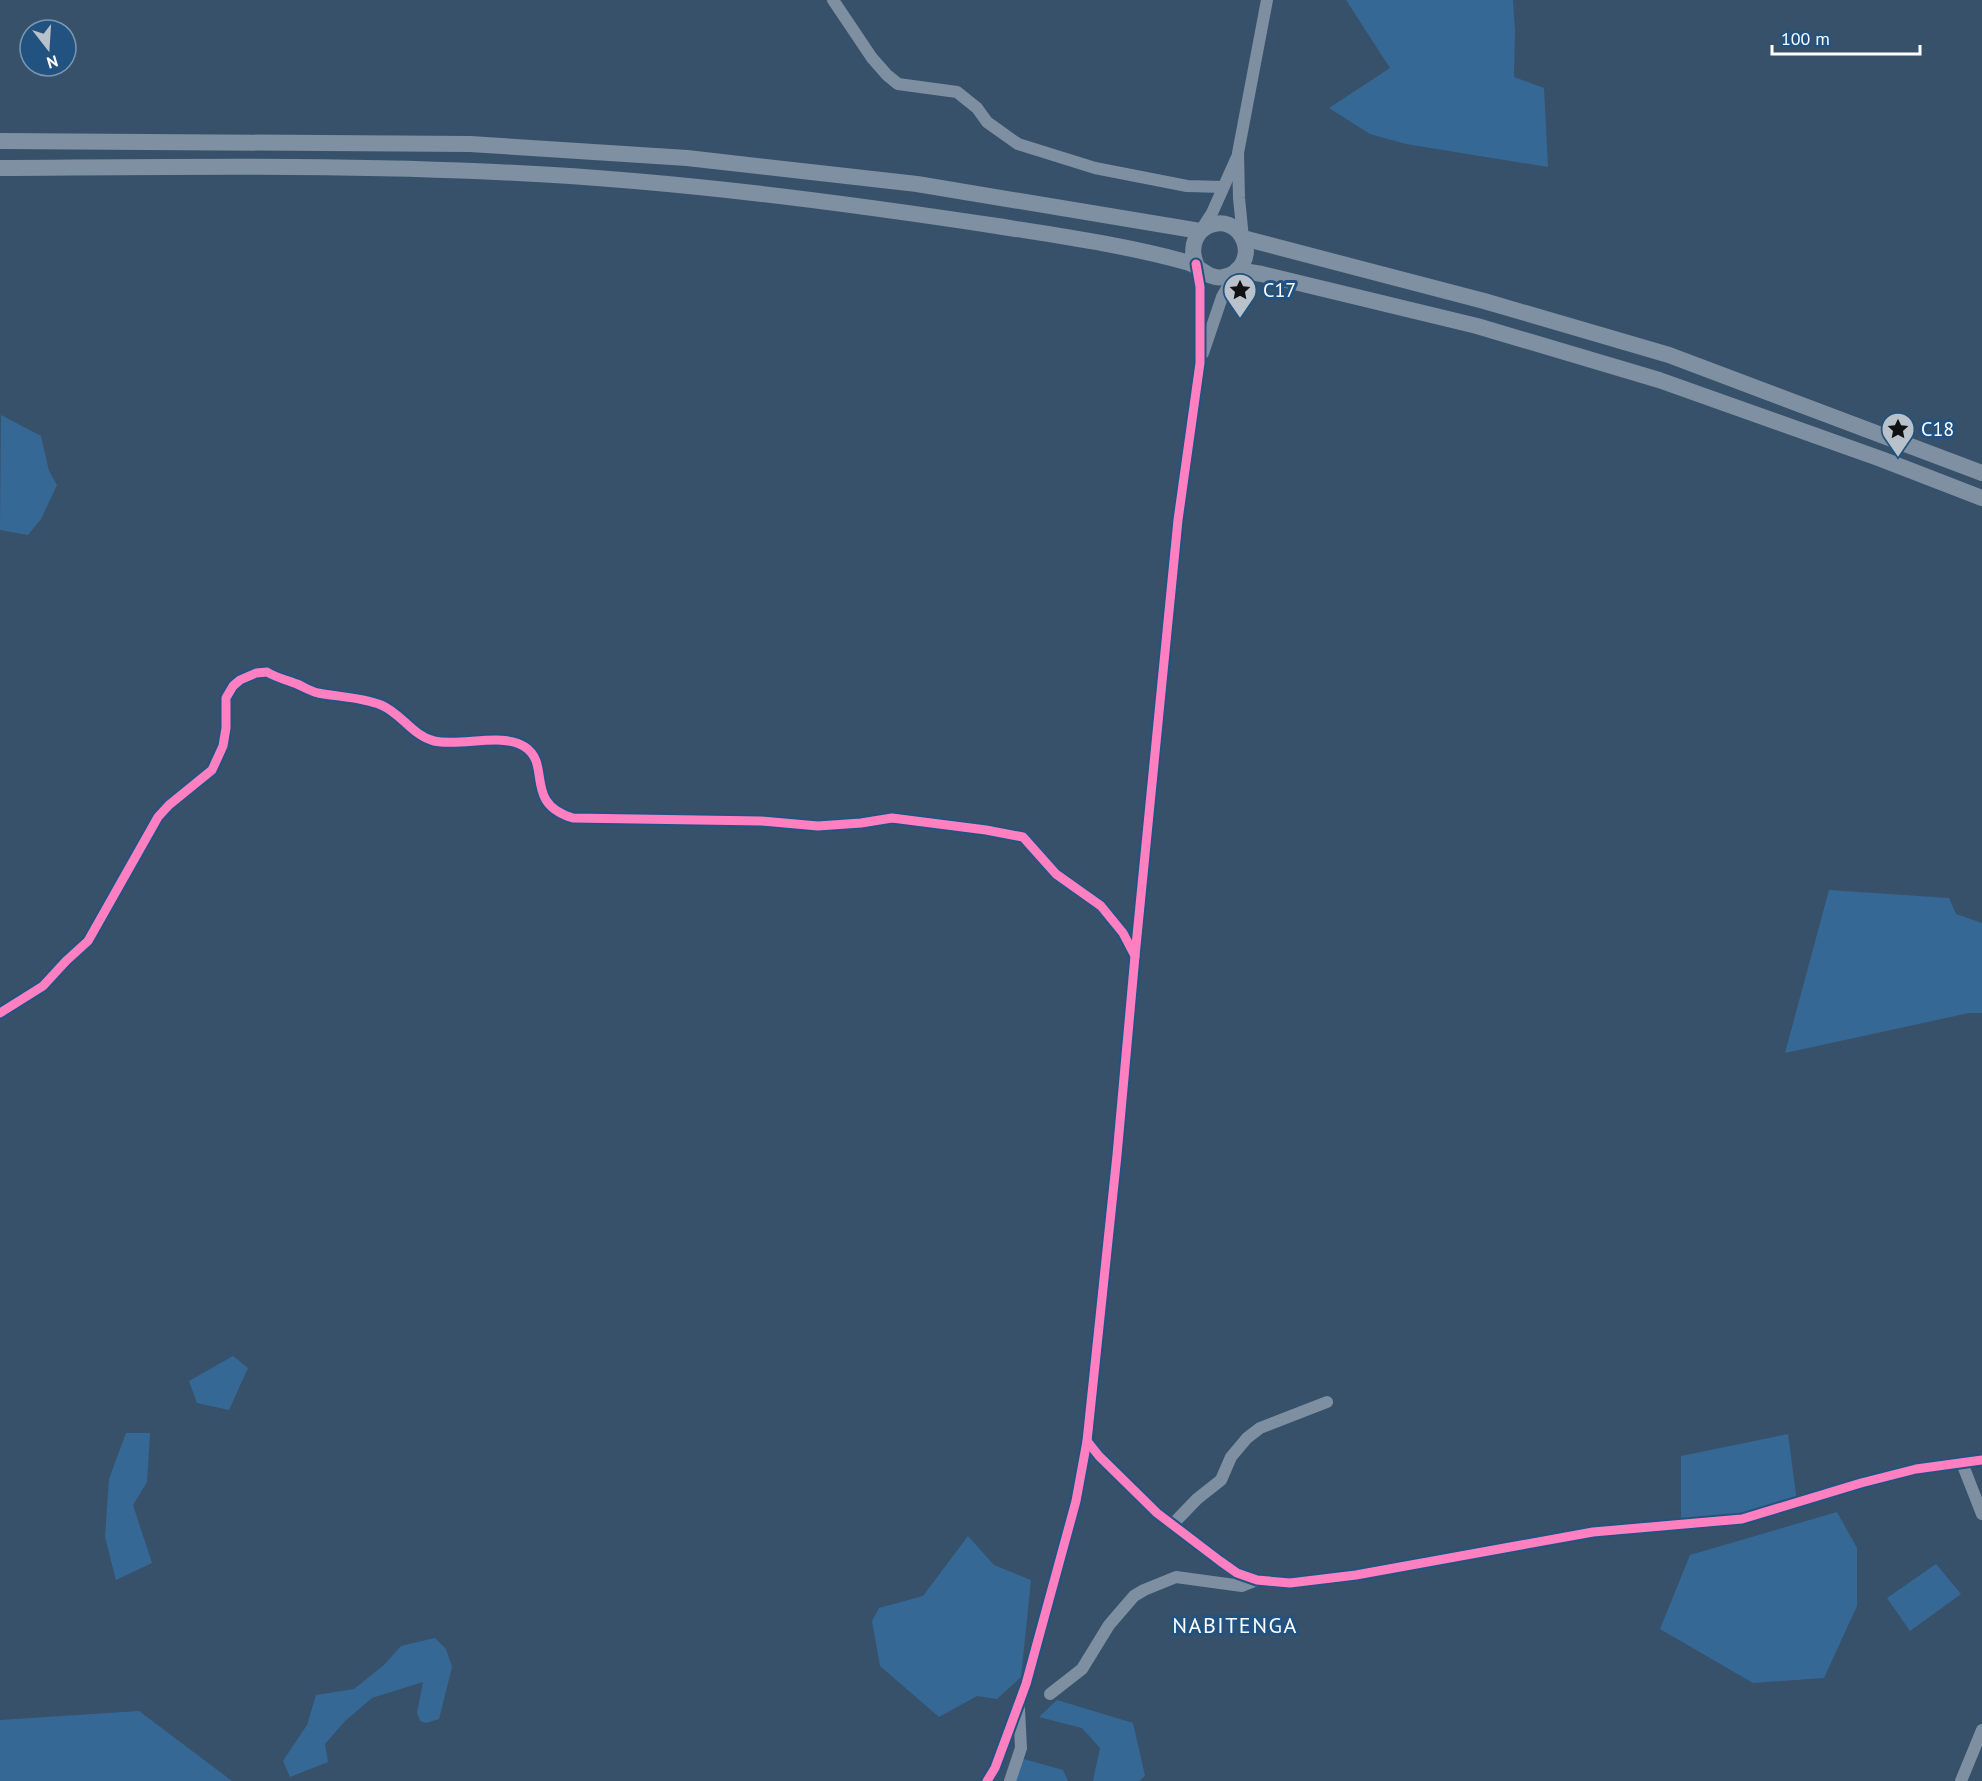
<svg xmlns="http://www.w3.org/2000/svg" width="1982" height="1781" font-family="'PT Sans',sans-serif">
<rect width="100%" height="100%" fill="#37516a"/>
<g fill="#366896">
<polygon points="1346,0 1513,0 1515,31 1514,77 1544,88 1548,167 1406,144 1370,134 1329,108 1390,68"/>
<polygon points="1,415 41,436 49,471 57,485 41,519 28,535 0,530"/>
<polygon points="1829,890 1949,898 1956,914 1982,923 1982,1013 1969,1013 1785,1053"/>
<polygon points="233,1356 248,1368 229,1410 197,1403 189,1381"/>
<polygon points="126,1433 150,1433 147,1482 133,1505 152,1563 116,1580 105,1537 109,1479"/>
<polygon points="1788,1434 1797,1502 1766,1512 1681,1524 1681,1456"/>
<polygon points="1837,1512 1857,1548 1857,1606 1824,1678 1753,1683 1660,1629 1690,1555"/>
<polygon points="968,1536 994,1565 1031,1580 1021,1677 997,1699 977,1696 939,1717 880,1666 872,1621 879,1608 923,1596"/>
<polygon points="1936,1564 1961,1594 1910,1631 1887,1598"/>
<polygon points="435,1638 446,1649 452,1667 439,1719 426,1723 420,1721 417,1713 423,1682 372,1698 345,1721 325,1744 328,1762 290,1777 283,1761 307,1725 316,1695 354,1689 384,1665 401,1646"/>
<polygon points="1057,1700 1133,1723 1145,1776 1139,1781 1093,1781 1100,1748 1082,1728 1039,1717"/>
<polygon points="139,1711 232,1781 0,1781 0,1720"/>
<polygon points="1020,1758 1063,1770 1068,1781 1014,1781"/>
</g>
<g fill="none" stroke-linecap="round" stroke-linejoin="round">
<g stroke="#7d8fa1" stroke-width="12">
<polyline points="833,0 872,58 887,75 898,84 957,92 977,108 987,122 1018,144 1095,168 1187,186 1223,187"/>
<polyline points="1201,230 1212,213 1237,157"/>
<polyline points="1243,238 1239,198 1238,153 1267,0"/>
<polyline points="1203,353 1222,297 1237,270"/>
<path d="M0,1013l43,-27 23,-25 22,-20 70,-124 11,-12 43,-35 11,-24 3,-18v-30l7,-12 7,-6 16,-7 11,-1c10,6 20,8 30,12 7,3 13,7 21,9 21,4 43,4 63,12 20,8 32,31 53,36 27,6 69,-9 91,6 27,18 -2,56 48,71l188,3 57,5 43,-3 31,-5 94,12 37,7 33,37 45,32 22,27 12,23"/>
<polyline points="1087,1441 1099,1456 1157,1513 1220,1561 1237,1573 1257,1580 1290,1583 1356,1575 1593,1532 1742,1519 1861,1483 1916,1469 1982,1460"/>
<polyline points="1962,1463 1982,1514"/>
<polyline points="1172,1525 1197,1499 1221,1480 1231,1457 1247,1438 1260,1428 1327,1402"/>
<polyline points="1050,1694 1082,1669 1109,1625 1134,1596 1144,1590 1176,1577 1242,1586 1257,1580"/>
<polyline points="987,1781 995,1768 1026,1684 1076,1501 1087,1441 1117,1155 1135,956 1178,520 1200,363 1200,287 1196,264"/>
<polyline points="1010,1781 1021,1748 1019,1709"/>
<polyline points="1961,1781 1982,1730"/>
</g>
<g stroke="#7e90a1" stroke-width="16">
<polyline points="0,141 470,144 687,158 917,184 1200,231"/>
<path d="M0,168c172,-1 345,-4 517,5 161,8 321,29 480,53 63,10 128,19 189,36 14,3 21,18 37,15 17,-2 27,-20 21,-36 -13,-34 -63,-15 -48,23"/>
<polyline points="1243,238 1484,301 1669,355 1982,473"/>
<polyline points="1237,270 1262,274 1477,326 1659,380 1881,459 1982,498"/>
</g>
<g stroke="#22527f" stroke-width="13">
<g id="cycleway">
<path d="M0,1013l43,-27 23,-25 22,-20 70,-124 11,-12 43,-35 11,-24 3,-18v-30l7,-12 7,-6 16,-7 11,-1c10,6 20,8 30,12 7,3 13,7 21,9 21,4 43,4 63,12 20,8 32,31 53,36 27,6 69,-9 91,6 27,18 -2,56 48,71l188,3 57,5 43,-3 31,-5 94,12 37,7 33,37 45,32 22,27 12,23"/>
<polyline points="1087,1441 1099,1456 1157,1513 1220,1561 1237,1573 1257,1580 1290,1583 1356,1575 1593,1532 1742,1519 1861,1483 1916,1469 1982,1460"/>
<polyline points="987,1781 995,1768 1026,1684 1076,1501 1087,1441 1117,1155 1135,956 1178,520 1200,363 1200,287 1196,264"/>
</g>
</g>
<use href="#cycleway" stroke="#ff80c0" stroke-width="9"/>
</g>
<defs>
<g id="sight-pin" transform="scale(1.725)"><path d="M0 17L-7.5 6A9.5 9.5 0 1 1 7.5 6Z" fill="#b9c2cb" stroke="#22527f"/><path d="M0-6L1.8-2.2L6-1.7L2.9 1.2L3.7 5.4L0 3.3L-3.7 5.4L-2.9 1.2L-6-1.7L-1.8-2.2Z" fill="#111"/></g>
</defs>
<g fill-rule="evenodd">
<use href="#sight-pin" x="1240" y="290"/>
<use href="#sight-pin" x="1898" y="429"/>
</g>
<g text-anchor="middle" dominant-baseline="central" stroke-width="6" stroke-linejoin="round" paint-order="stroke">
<g font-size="20" fill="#fff" stroke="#22527f" text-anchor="start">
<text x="1263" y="290">C17</text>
<text x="1921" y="429">C18</text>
</g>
<g font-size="22" letter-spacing="1.5" fill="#fff" stroke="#22527f">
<text x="1235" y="1625">NABITENGA</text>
</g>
</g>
<g transform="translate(48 48) rotate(163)"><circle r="28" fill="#22527f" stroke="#7a97b2" stroke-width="1.5"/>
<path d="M0-4.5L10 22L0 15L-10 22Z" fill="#b9c2cb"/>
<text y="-9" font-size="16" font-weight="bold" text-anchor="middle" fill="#ffffff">N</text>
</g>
<path d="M1772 45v9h148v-9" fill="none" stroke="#ffffff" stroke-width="3"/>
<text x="1781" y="45" font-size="18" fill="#ffffff" stroke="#22527f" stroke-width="4.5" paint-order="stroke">100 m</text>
</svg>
